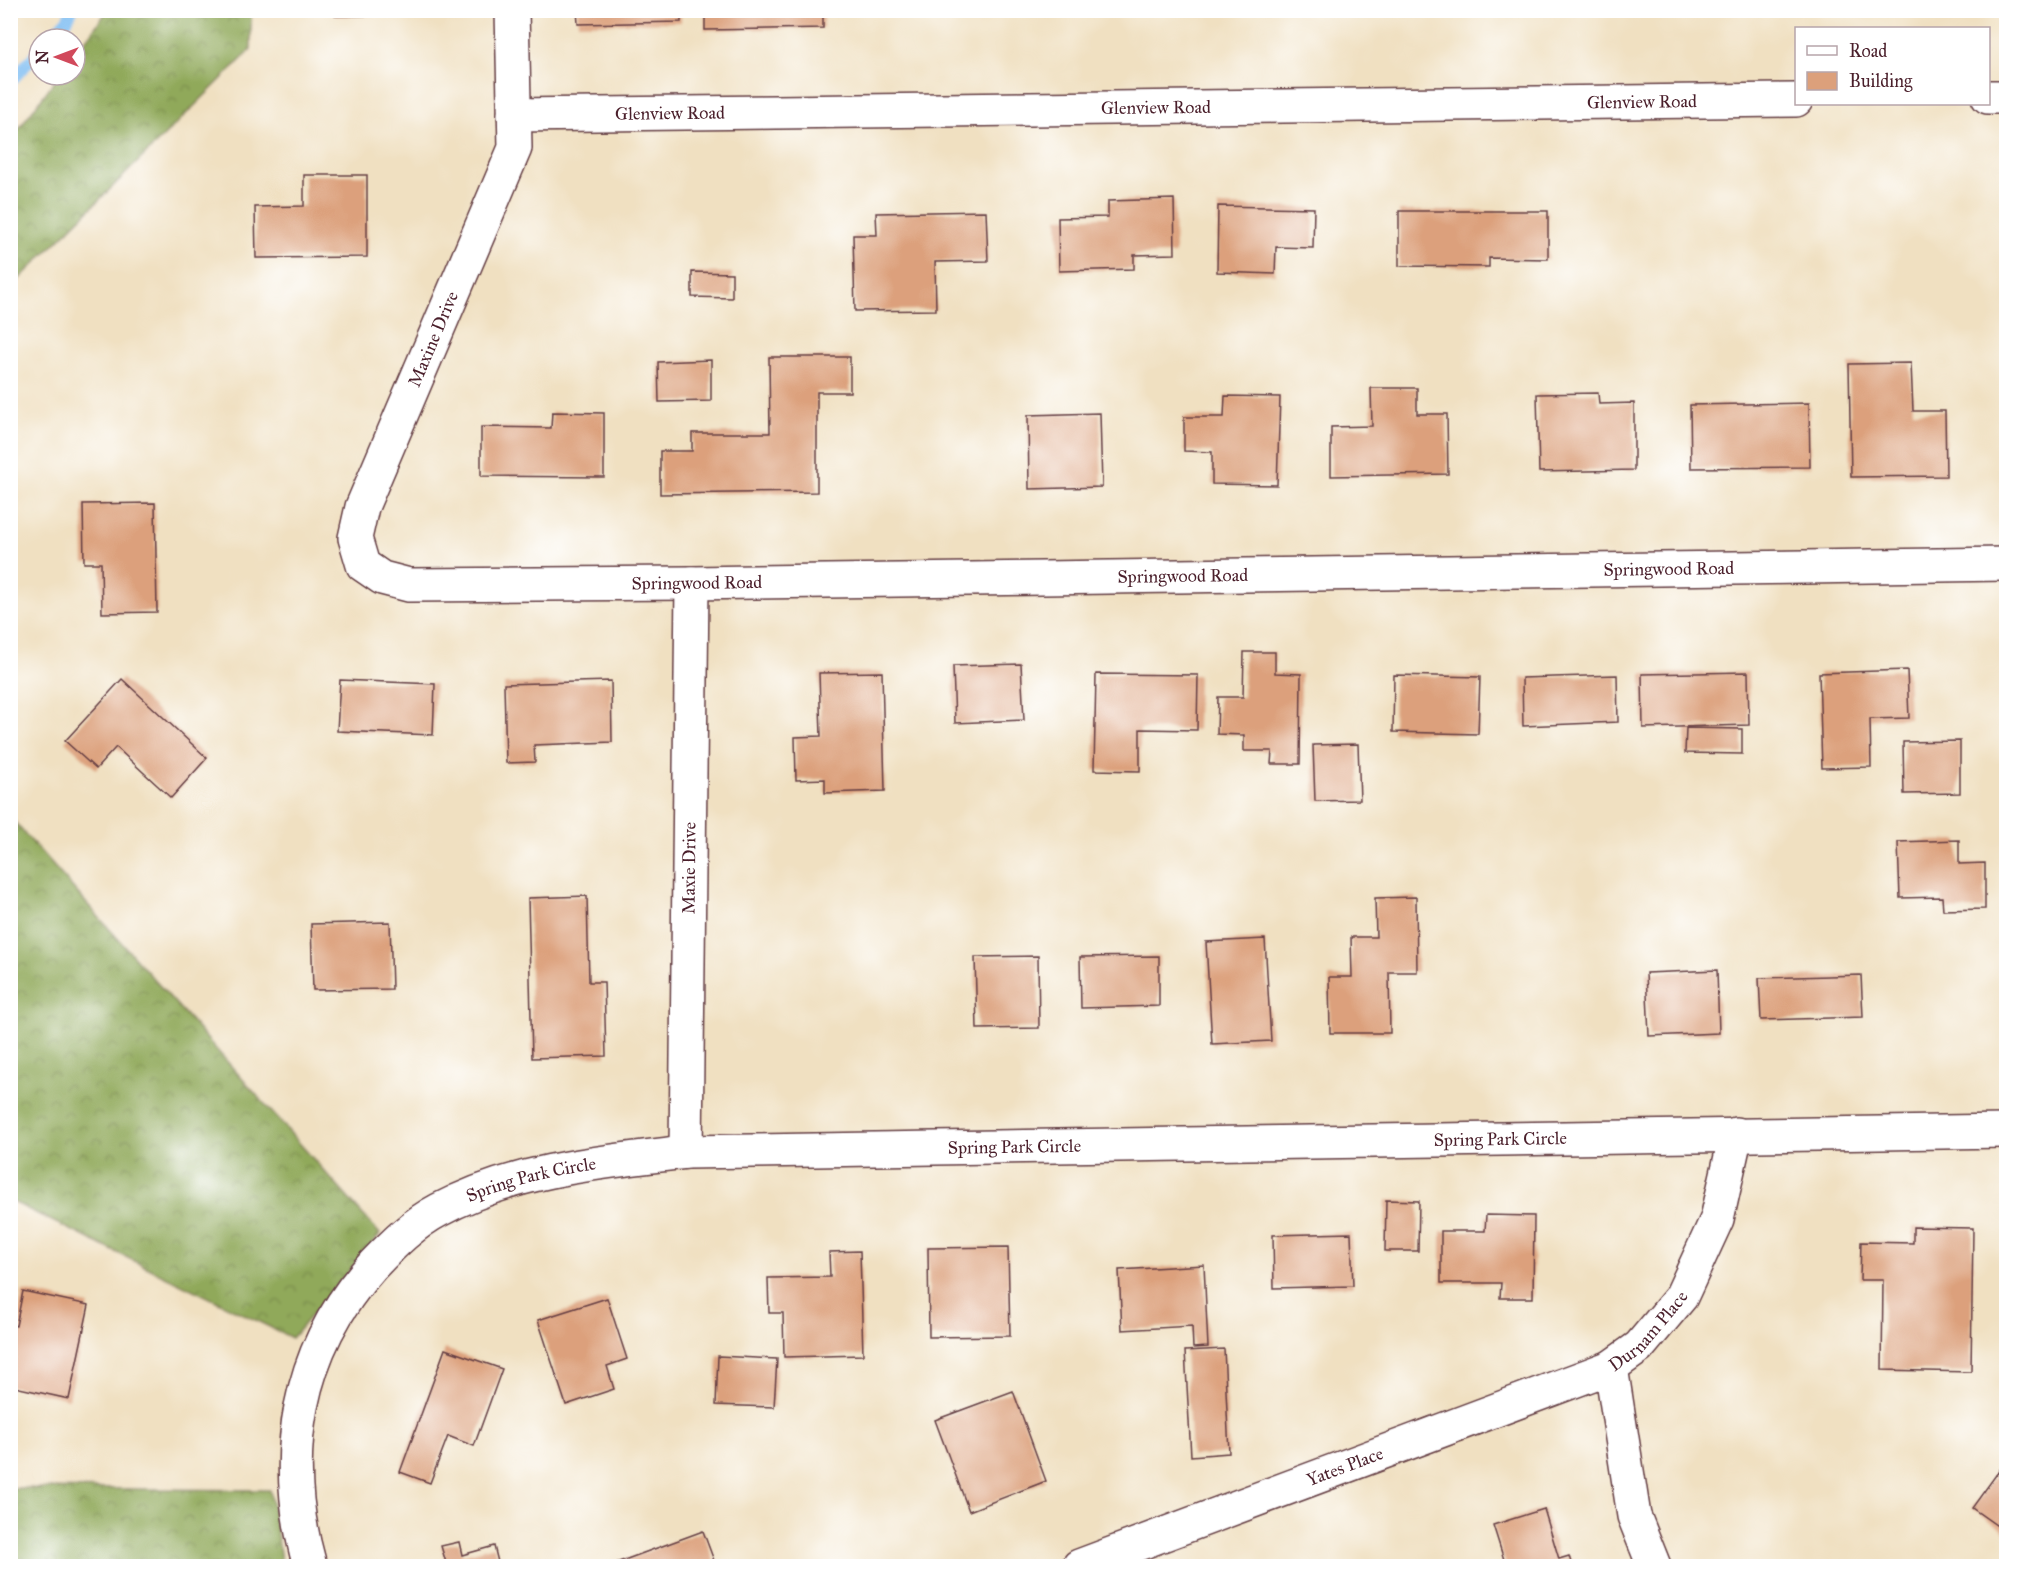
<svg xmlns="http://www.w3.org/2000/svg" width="2017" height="1577" font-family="'IM FELL Great Primer',serif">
<defs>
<pattern id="forest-crowns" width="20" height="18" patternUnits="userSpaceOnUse" patternTransform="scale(1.5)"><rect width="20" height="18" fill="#90a95a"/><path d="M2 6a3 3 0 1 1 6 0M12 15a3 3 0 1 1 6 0" fill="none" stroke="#78894b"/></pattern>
</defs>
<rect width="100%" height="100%" fill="#fff"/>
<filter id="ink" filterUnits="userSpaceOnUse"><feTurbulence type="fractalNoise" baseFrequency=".0167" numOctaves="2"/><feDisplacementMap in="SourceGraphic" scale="12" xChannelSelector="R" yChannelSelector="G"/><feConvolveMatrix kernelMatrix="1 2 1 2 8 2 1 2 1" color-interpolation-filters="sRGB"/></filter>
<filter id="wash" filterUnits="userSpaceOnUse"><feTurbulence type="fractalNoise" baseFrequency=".008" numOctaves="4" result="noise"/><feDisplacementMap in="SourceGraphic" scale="24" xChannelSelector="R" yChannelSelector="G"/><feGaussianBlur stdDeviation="1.35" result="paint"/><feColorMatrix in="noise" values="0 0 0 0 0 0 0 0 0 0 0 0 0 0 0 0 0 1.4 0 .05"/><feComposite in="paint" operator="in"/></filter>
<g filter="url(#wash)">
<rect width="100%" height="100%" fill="#f0e0c1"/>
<g fill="url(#forest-crowns)" stroke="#6d6442" stroke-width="1.5">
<polygon points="108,10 251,11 251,50 11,287 11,139 59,75 75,75 75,54"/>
<polygon points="10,817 380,1234 292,1338 11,1201"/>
<polygon points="11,1488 270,1490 282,1566 11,1566"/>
</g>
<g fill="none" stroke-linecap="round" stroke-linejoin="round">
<g stroke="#7ebdf2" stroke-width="12">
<polyline points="49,39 67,20 72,10"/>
<polyline points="10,82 39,51"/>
</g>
</g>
<g id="blocks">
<g fill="#dca07b">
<polygon points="335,10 395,10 395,15 335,16"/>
<polygon points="577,10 681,10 681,22 578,24"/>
<polygon points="705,10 823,10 823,28 705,30"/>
<polygon points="304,175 367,175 367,257 256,258 255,207 304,206"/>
<polygon points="1174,199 1175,254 1134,255 1134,269 1059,271 1058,218 1108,217 1108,201"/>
<polygon points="1218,206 1314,208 1313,248 1276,247 1275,274 1217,272"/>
<polygon points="986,211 988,261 935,262 936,310 855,311 853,235 877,235 876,213"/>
<polygon points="1399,211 1548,211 1548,259 1489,258 1489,267 1399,266"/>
<polygon points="692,272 732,273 732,298 692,297"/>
<polygon points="769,357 850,357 850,392 817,392 817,492 660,494 660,451 692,451 692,433 770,433"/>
<polygon points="711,360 711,401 659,402 658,362"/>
<polygon points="1911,363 1913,411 1945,411 1946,476 1851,477 1849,364"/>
<polygon points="1371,388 1417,388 1417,414 1447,414 1448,474 1331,476 1331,427 1372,426"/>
<polygon points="1598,393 1599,404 1634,403 1634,470 1539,472 1537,394"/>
<polygon points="1225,396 1280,397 1277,485 1212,484 1212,452 1184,451 1184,417 1224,417"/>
<polygon points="1809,403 1810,467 1691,468 1690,405"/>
<polygon points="552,412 604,413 604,477 481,476 481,427 551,428"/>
<polygon points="1100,413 1102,487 1029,489 1028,415"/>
<polygon points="155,503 157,612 102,613 101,563 84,563 83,504"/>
<polygon points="1244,652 1275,652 1275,673 1301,674 1300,764 1271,764 1272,751 1244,751 1244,735 1217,734 1218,697 1243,697"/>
<polygon points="1021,664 1024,720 955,723 953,666"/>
<polygon points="1907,670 1909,718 1870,719 1871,767 1822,768 1819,673"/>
<polygon points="882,672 885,791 825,793 825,779 796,780 795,737 821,736 819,673"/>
<polygon points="1748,672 1749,725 1643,728 1642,674"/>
<polygon points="1096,674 1198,675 1197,730 1140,729 1140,771 1094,770"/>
<polygon points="1394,675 1480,677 1478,734 1393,732"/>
<polygon points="1617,675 1618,722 1523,726 1522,678"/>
<polygon points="122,679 207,758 171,798 116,747 96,769 65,741"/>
<polygon points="340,680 435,684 433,735 337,731"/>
<polygon points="611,681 612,742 534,745 535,762 506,763 504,684"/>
<polygon points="1686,728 1742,729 1742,754 1685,753"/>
<polygon points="1960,741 1960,793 1904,794 1903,742"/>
<polygon points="1358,744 1360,800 1315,801 1313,745"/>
<polygon points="1959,840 1959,864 1985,863 1985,909 1943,910 1942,897 1900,898 1898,842"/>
<polygon points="587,896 589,982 604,982 606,1056 532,1058 528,898"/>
<polygon points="1416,897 1417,972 1389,972 1390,1033 1330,1033 1329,977 1352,977 1351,937 1376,937 1375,898"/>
<polygon points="390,922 392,989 313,990 311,924"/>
<polygon points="1265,939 1271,1041 1212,1044 1206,942"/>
<polygon points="1038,956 1039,1028 977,1029 975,957"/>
<polygon points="1159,956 1159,1006 1081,1008 1080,957"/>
<polygon points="1717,970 1719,1033 1649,1036 1646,973"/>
<polygon points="1861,975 1863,1017 1761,1020 1759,978"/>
<polygon points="1386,1200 1419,1201 1418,1251 1385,1251"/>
<polygon points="1486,1215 1534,1216 1533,1298 1500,1298 1501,1283 1441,1283 1441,1231 1485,1231"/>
<polygon points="1913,1227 1973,1228 1971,1372 1882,1370 1883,1280 1860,1280 1861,1242 1913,1243"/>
<polygon points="1351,1233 1353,1286 1274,1288 1273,1235"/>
<polygon points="1008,1247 1010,1336 929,1337 928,1248"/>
<polygon points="860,1251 863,1355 784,1357 783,1313 769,1313 768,1278 830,1277 829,1252"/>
<polygon points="1204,1265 1208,1347 1193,1348 1192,1326 1122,1330 1119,1270"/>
<polygon points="23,1291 89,1305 69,1399 10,1386 10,1325 16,1326"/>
<polygon points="607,1298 627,1359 607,1366 614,1389 566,1405 538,1320"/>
<polygon points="445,1349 502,1369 474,1446 448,1436 430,1483 400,1472"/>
<polygon points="1224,1349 1229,1453 1191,1456 1185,1351"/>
<polygon points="718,1356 777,1359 774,1407 716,1405"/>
<polygon points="1013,1391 1046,1481 969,1511 935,1420"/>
<polygon points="2006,1461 2006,1532 1972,1508"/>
<polygon points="1544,1509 1559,1559 1569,1556 1572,1566 1506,1566 1493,1525"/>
<polygon points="703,1531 716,1566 608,1566"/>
<polygon points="459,1542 462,1555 494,1546 499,1566 447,1566 441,1546"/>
</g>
</g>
</g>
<g filter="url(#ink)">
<use href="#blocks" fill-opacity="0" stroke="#633c42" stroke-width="1.5"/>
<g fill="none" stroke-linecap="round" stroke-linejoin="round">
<g stroke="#633c42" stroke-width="36">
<g id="minor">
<path id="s1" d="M512,10l3,138 -153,359 -7,31 8,27 19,13 27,7 283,-2 1314,-19"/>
<polyline points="1988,97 2006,97"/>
<path id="s2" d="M514,115l1282,-15"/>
<path id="s3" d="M686,1152l6,-569"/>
<polyline points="1611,1367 1634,1516 1654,1566"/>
<path id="s4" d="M310,1566c-31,-108 -14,-216 63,-301 20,-21 41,-42 66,-55 77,-41 162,-48 247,-58l1320,-21"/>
<path id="s5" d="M1079,1566l532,-199 28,-20 42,-50 36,-78 19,-85"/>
</g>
</g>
<use href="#minor" stroke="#fff" stroke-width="33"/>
</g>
</g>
<g text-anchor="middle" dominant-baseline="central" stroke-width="6" stroke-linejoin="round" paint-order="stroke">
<g font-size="18" fill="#4a1f2b" stroke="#fff">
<text stroke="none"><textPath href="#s2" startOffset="1128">Glenview Road</textPath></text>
<text stroke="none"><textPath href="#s2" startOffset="642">Glenview Road</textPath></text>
<text stroke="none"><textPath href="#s2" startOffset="156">Glenview Road</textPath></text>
<text transform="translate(433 339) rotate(-67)">Maxine Drive</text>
<text stroke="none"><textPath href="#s1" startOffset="1899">Springwood Road</textPath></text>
<text stroke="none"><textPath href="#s1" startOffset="1413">Springwood Road</textPath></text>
<text stroke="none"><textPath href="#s1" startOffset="927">Springwood Road</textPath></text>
<text stroke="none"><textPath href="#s3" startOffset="284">Maxie Drive</textPath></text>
<text stroke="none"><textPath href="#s4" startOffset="1478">Spring Park Circle</textPath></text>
<text stroke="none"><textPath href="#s4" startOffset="992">Spring Park Circle</textPath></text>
<text stroke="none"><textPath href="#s4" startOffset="506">Spring Park Circle</textPath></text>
<text stroke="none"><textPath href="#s5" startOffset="620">Durnam Place</textPath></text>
<text stroke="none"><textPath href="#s5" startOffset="284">Yates Place</textPath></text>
</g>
</g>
<rect width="2017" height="1577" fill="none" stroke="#fff" stroke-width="36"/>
<rect x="1795" y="27" width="195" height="78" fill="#ffffff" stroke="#b7a5aa" stroke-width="1.5"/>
<rect x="1807" y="46" width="30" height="9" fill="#ffffff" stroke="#b7a5aa" stroke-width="1.5"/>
<text x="1849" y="57" font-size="18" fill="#4a1f2b">Road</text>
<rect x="1807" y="72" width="30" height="18" fill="#dca07b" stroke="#b7a5aa" stroke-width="1.5"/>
<text x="1849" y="87" font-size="18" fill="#4a1f2b">Building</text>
<g transform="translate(57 57) rotate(270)"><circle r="28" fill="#ffffff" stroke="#b7a5aa" stroke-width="1.5"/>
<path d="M0-4.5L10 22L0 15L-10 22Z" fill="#d1495b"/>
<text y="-9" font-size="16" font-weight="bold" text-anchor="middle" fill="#4a1f2b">N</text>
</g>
</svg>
